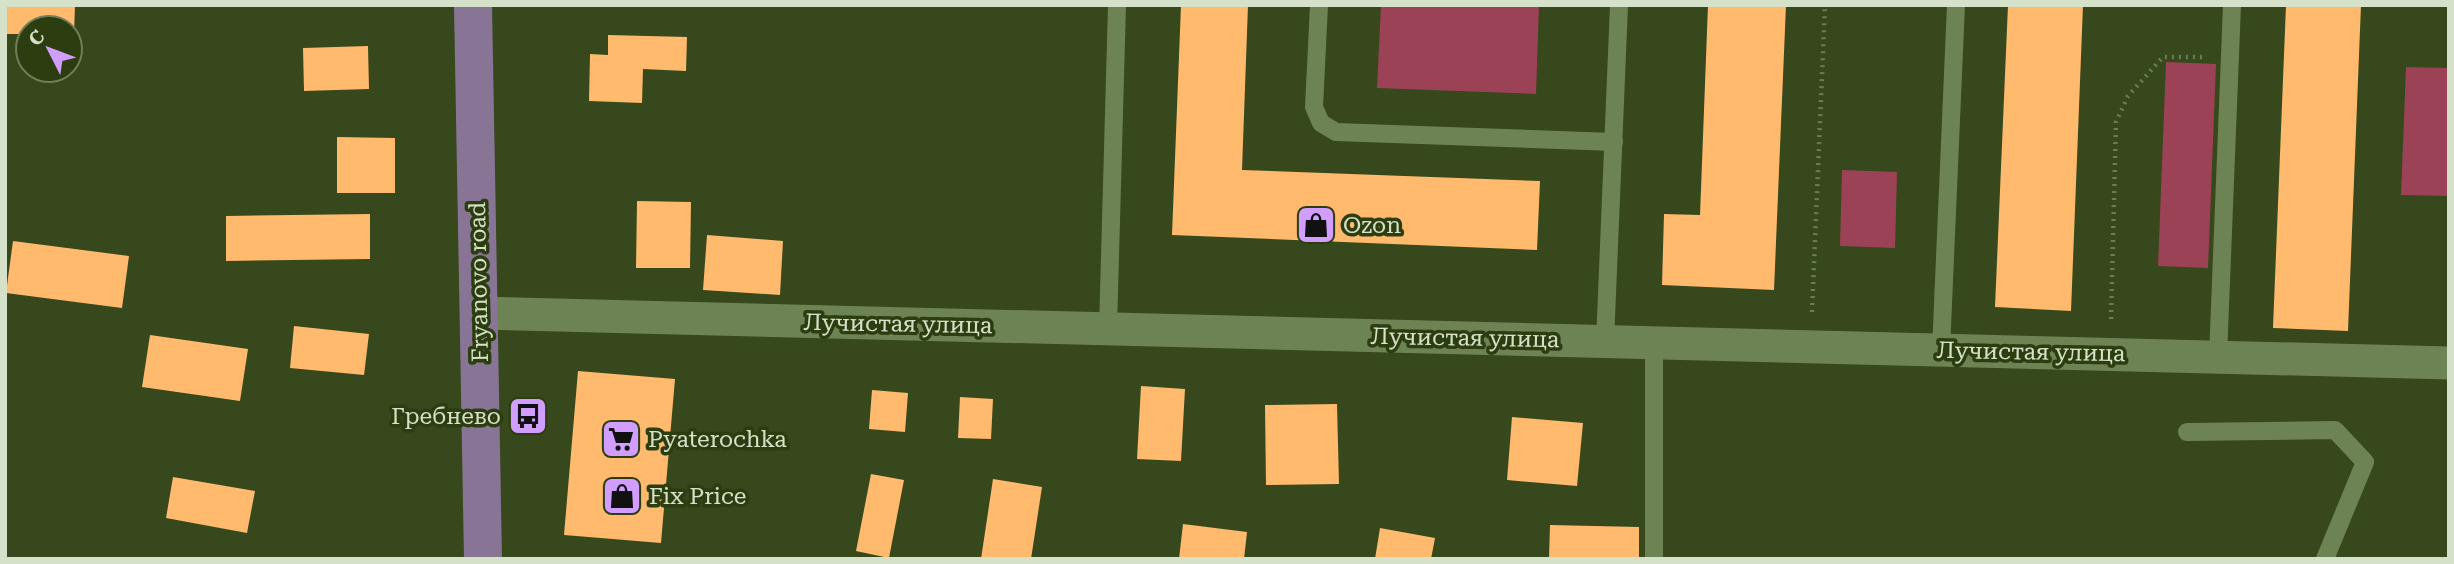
<svg xmlns="http://www.w3.org/2000/svg" width="2454" height="564" font-family="'Roboto Serif',serif">
<rect width="100%" height="100%" fill="#36481c"/>
<g fill="#9c4257">
<polygon points="1381,5 1539,5 1536,94 1377,88"/>
<polygon points="2166,62 2216,64 2208,268 2158,266"/>
<polygon points="2406,67 2449,68 2449,196 2401,195"/>
<polygon points="1842,170 1897,172 1895,248 1840,246"/>
</g>
<g fill="#ffba6d">
<polygon points="5,5 75,5 74,35 70,35 70,28 28,28 28,34 5,34"/>
<polygon points="1181,5 1248,5 1242,170 1540,181 1537,250 1172,235"/>
<polygon points="1708,5 1786,5 1774,290 1662,285 1664,214 1700,215"/>
<polygon points="2008,5 2083,5 2071,311 1995,307"/>
<polygon points="2286,5 2361,5 2348,331 2273,328"/>
<polygon points="608,35 687,37 686,71 643,69 642,103 589,101 590,54 608,55"/>
<polygon points="368,46 369,89 304,91 303,48"/>
<polygon points="337,137 395,138 395,193 337,193"/>
<polygon points="637,201 691,202 690,268 636,268"/>
<polygon points="370,214 370,259 226,261 226,216"/>
<polygon points="707,235 783,241 780,295 703,290"/>
<polygon points="13,241 129,256 122,308 6,293"/>
<polygon points="294,326 369,334 364,375 290,368"/>
<polygon points="150,335 248,349 240,401 142,387"/>
<polygon points="578,371 675,379 661,543 564,535"/>
<polygon points="1141,386 1185,389 1181,461 1137,459"/>
<polygon points="872,390 908,393 905,432 869,429"/>
<polygon points="960,397 993,399 991,439 958,438"/>
<polygon points="1337,404 1339,484 1266,485 1265,405"/>
<polygon points="1512,417 1583,423 1577,486 1507,480"/>
<polygon points="871,474 904,480 889,558 856,551"/>
<polygon points="173,477 255,491 247,533 166,518"/>
<polygon points="993,479 1042,487 1031,559 981,559"/>
<polygon points="1183,524 1247,532 1244,559 1179,559"/>
<polygon points="1550,525 1639,527 1639,559 1549,559"/>
<polygon points="1380,528 1435,538 1431,559 1375,559"/>
</g>
<g fill="none" stroke-linecap="round" stroke-linejoin="round">
<g stroke="#6c7c57" stroke-width="4.5" stroke-dasharray="2 5" stroke-linecap="butt">
<polyline points="1812,312 1825,5"/>
<polyline points="2111,319 2116,122 2128,96 2163,57 2202,57"/>
</g>
<g stroke="#6e8354" stroke-width="18">
<polyline points="1319,5 1314,107 1321,123 1336,132 1614,142"/>
<polyline points="1108,329 1117,5"/>
<polyline points="1605,342 1619,5"/>
<polyline points="1941,350 1956,5"/>
<polyline points="2218,357 2232,5"/>
<polyline points="2187,432 2335,430 2365,462 2325,559"/>
<polyline points="1654,559 1654,343"/>
</g>
<polyline stroke="#6e8354" stroke-width="33" points="480,313 2449,363"/>
<polyline stroke="#887595" stroke-width="38" points="473,5 483,559"/>
</g>
<defs>
<g id="shop-square" transform="scale(2.0125)"><rect x="-9" y="-9" width="18" height="18" rx="4" fill="#d19dfe" stroke="#2c3d10"/><path d="M-5-2.5h2.3a2.7 3.5 0 0 1 5.4 0H5L5.5 6h-11ZM-1.5-2.5h3a1.5 2.3 0 0 0-3 0Z" fill="#111"/></g>
<g id="bus-square" transform="scale(2.0125)"><rect x="-9" y="-9" width="18" height="18" rx="4" fill="#d19dfe" stroke="#2c3d10"/><path d="M-5-6H5V4H4V6H2V4H-2V6H-4V4H-5ZM-3.5-4V0h7V-4ZM-3.5 1.2v1.5H-2V1.2ZM2 1.2v1.5H3.5V1.2Z" fill="#111"/></g>
<g id="supermarket-square" transform="scale(2.0125)"><rect x="-9" y="-9" width="18" height="18" rx="4" fill="#d19dfe" stroke="#2c3d10"/><path d="M-6-5.5h2.5l.6 2H6L4.5 2H-2.5L-4.4-4H-6ZM-1.5 3.2a1.3 1.3 0 1 0 .1 0ZM3 3.2a1.3 1.3 0 1 0 .1 0Z" fill="#111"/></g>
</defs>
<g fill-rule="evenodd">
<use href="#shop-square" x="1316" y="225"/>
<use href="#bus-square" x="528" y="416"/>
<use href="#supermarket-square" x="621" y="439"/>
<use href="#shop-square" x="622" y="496"/>
</g>
<g text-anchor="middle" dominant-baseline="central" stroke-width="7" stroke-linejoin="round" paint-order="stroke">
<g font-size="23" fill="#d5e1c8" stroke="#2c3d10" text-anchor="start">
<text x="1343" y="225">Ozon</text>
<text x="501" y="416" text-anchor="end">Гребнево</text>
<text x="648" y="439">Pyaterochka</text>
<text x="649" y="496">Fix Price</text>
</g>
<g font-size="23" fill="#d5e1c8" stroke="#2c3d10">
<text transform="translate(479 282) rotate(-91)">Fryanovo road</text>
<text transform="translate(898 324) rotate(1)">Лучистая улица</text>
<text transform="translate(1465 338) rotate(1)">Лучистая улица</text>
<text transform="translate(2031 352) rotate(1)">Лучистая улица</text>
</g>
</g>
<rect width="2454" height="564" fill="none" stroke="#d5e1c8" stroke-width="14"/>
<g transform="translate(49 49) rotate(312)"><circle r="33" fill="#2c3d10" stroke="#707f5a" stroke-width="2"/>
<path d="M0-5L12 26L0 18L-12 26Z" fill="#d19dfe"/>
<text y="-10" font-size="19" font-weight="bold" text-anchor="middle" fill="#d5e1c8">С</text>
</g>
</svg>
